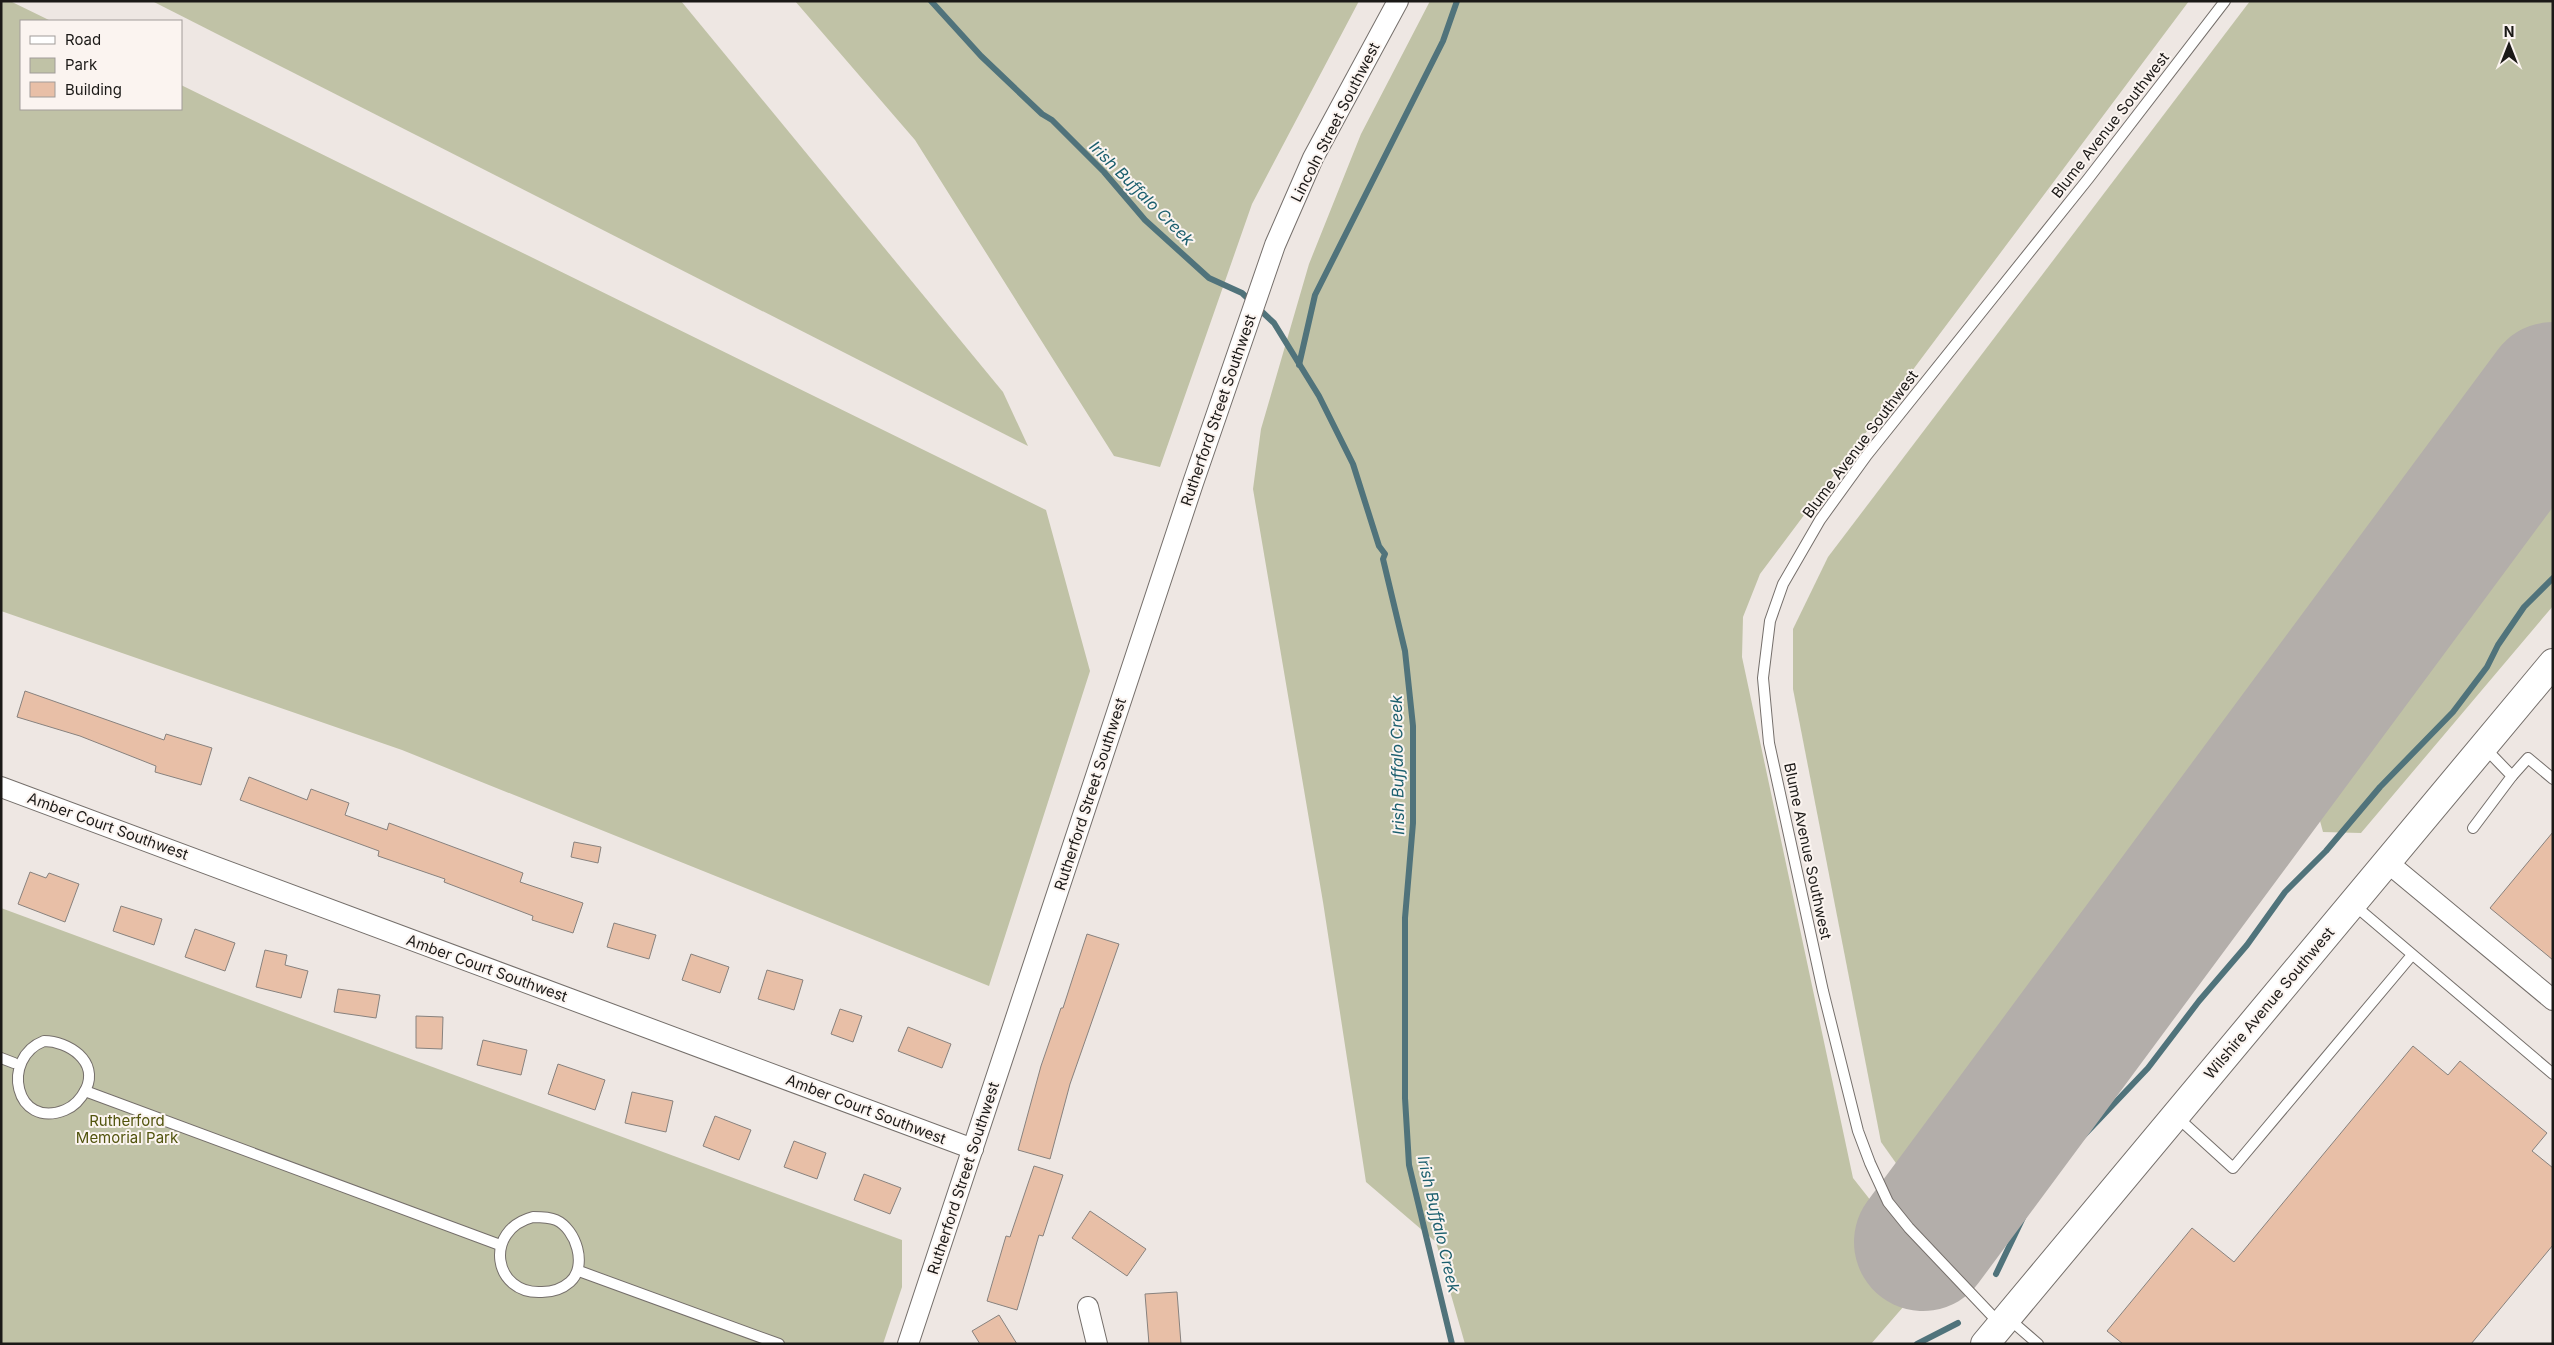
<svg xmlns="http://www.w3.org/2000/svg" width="2554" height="1345" font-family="Inter,sans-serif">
<rect width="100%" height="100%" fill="#eee7e3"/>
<g fill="#c0c2a6">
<polygon points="1,1 10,1 51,21 21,21 21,109 181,109 181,85 1046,510 1090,671 989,986 402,750 1,611"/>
<polygon points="152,1 681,1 1003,392 1028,446"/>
<polygon points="795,1 1359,1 1252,204 1160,467 1114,456 915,140"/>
<polygon points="1430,1 2189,1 1760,574 1743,617 1742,657 1853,1178 1930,1276 1871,1344 1465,1344 1436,1242 1366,1182 1323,902 1253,489 1261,429 1309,264 1361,134"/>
<polygon points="2250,1 2553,1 2553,322 1920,1197 1881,1142 1793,689 1793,629 1828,557"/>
<polygon points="2553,451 2553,606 2361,833 2323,832 2316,806 2316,773 2346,735"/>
<polygon points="1,908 902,1240 902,1287 883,1344 1,1344"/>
</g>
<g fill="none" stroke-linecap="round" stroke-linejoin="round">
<g stroke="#50737b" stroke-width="6">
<polyline points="931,1 981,56 1042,114 1052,120 1104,172 1145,220 1209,278 1242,293 1274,323 1319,396 1353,464 1379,546 1385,554 1383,559 1405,651 1413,726 1413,823 1405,918 1405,1098 1409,1165 1452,1344"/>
<polyline points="1299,365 1315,295 1443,41 1457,1"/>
<polyline points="1996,1274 2030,1203 2070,1150 2148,1068 2199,1001 2247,945 2285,892 2326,851 2380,787 2453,712 2487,667 2498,645 2524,607 2553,578"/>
<polyline points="1917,1344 1958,1323"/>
</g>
<polyline stroke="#b3aeaa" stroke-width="138" points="1923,1242 2553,391"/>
</g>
<g fill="#e8bfa7" stroke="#88827e">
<polygon points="25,691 164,740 166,734 212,748 201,785 155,772 156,766 80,736 17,717"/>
<polygon points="249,777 307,800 311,789 349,803 345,815 387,830 389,823 523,873 520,882 583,903 573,933 532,920 533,916 444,882 445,879 378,856 379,851 240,800"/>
<polygon points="2553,832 2553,960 2490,908"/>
<polygon points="574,842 601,847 598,863 571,857"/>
<polygon points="30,872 46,878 49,873 79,884 65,922 18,904"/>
<polygon points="121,906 162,919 154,945 113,931"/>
<polygon points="614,923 656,935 649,959 607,947"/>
<polygon points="195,929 235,943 225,971 185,957"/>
<polygon points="1087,934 1119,944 1070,1084 1050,1159 1018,1150 1041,1066 1061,1008 1063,1008"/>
<polygon points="265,950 287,955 285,965 308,971 301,998 256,987"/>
<polygon points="691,954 729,967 720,993 682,980"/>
<polygon points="767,970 803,980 794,1010 758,999"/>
<polygon points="338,989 380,995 376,1018 334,1012"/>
<polygon points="840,1009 862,1016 853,1042 831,1034"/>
<polygon points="416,1016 443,1017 442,1049 416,1048"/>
<polygon points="908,1027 951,1044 942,1068 898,1051"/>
<polygon points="483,1040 527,1050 521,1075 477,1065"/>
<polygon points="2413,1046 2448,1075 2460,1061 2547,1133 2532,1151 2553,1168 2553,1245 2471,1344 2123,1344 2107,1331 2192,1228 2234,1262"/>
<polygon points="558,1064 605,1080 595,1110 548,1094"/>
<polygon points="632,1092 673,1101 666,1132 625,1123"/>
<polygon points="715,1116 751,1130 739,1160 703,1146"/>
<polygon points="794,1141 826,1153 817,1179 784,1167"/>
<polygon points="1034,1166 1063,1175 1043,1236 1039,1235 1017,1310 987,1301 1006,1236 1010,1237"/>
<polygon points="864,1174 901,1188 890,1214 854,1200"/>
<polygon points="1090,1211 1146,1249 1127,1276 1072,1238"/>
<polygon points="1177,1292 1181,1344 1149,1344 1145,1294"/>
<polygon points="999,1315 1017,1344 980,1344 972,1331"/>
</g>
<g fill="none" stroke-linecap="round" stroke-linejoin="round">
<g stroke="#756f6b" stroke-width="12">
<g id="lane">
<polyline points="2512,776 2528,758 2553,779"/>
<polyline points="2473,828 2512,776 2484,747"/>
<polyline points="2353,904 2553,1074"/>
<path d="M44,1041c24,0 55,20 42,48 -5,10 -11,17 -21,21 -50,20 -65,-52 -21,-69z"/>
<polyline points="1,1058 14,1063"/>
<polyline points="85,1091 500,1245"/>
<polyline points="2177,1117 2233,1168 2412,955"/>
<path d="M533,1217c7,0 16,0 23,3 20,9 32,46 14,62 -8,7 -17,10 -28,10 -49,3 -59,-62 -9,-75z"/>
<polyline points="579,1271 779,1344"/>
<polyline points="2008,1318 2038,1344"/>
<polyline points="2000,1324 1909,1228 1888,1202 1870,1163 1858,1131 1823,991 1769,743 1763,678 1770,621 1783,584 1820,520 1867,455 2088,179 2225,1"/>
</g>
</g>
<g stroke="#756f6b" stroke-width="22">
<g id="street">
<polyline points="1,787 973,1149"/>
<polyline points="2387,862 2553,1000"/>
<polyline points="1088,1307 1097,1344"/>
<polyline points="908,1344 1193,483 1275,245 1313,158 1398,1"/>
</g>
</g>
<g stroke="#756f6b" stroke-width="30">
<polyline id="secondary" points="1985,1344 2553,663"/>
</g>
<use href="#lane" stroke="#fff" stroke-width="10"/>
<use href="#street" stroke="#fff" stroke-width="20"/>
<use href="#secondary" stroke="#fff" stroke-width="28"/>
</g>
<g text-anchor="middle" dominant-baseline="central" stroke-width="4" stroke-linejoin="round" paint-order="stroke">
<g font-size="15" fill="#1b1917" stroke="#fbf4f0">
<text transform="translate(1335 122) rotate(-63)">Lincoln Street Southwest</text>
<text transform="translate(2110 125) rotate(-52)">Blume Avenue Southwest</text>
<text transform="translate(1218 410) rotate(-71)">Rutherford Street Southwest</text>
<text transform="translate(1860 444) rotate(-53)">Blume Avenue Southwest</text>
<text transform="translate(1090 794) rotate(-72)">Rutherford Street Southwest</text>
<text transform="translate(108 826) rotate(20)">Amber Court Southwest</text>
<text transform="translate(1808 851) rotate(78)">Blume Avenue Southwest</text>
<text transform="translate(487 968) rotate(20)">Amber Court Southwest</text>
<text transform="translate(2269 1003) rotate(-50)">Wilshire Avenue Southwest</text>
<text transform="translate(866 1109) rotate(21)">Amber Court Southwest</text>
<text transform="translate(963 1178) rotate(-72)">Rutherford Street Southwest</text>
</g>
<g font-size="15" fill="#52540e" stroke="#fbf4f0">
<text x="127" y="1120">Rutherford<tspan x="127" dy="17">Memorial Park</tspan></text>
</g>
<g font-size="16" font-style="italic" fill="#1b5f6e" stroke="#fbf4f0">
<text transform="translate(1142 193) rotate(45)">Irish Buffalo Creek</text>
<text transform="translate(1397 765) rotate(-91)">Irish Buffalo Creek</text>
<text transform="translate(1439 1224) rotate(77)">Irish Buffalo Creek</text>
</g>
</g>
<rect width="2554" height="1345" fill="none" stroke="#1b1917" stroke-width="5"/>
<rect x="20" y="20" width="162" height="90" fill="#fbf4f0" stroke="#a19c99"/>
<rect x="30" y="36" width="25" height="8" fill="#ffffff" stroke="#a19c99"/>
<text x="65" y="45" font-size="15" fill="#1b1917">Road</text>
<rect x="30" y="58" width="25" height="15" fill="#c0c2a6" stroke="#a19c99"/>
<text x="65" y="70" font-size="15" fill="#1b1917">Park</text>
<rect x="30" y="82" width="25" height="15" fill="#e8bfa7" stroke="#a19c99"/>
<text x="65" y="95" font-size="15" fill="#1b1917">Building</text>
<g transform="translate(2509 45)" stroke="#fbf4f0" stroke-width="4" paint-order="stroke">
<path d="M0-4L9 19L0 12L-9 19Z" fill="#1b1917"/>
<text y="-8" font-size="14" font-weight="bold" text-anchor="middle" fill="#1b1917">N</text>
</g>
</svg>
